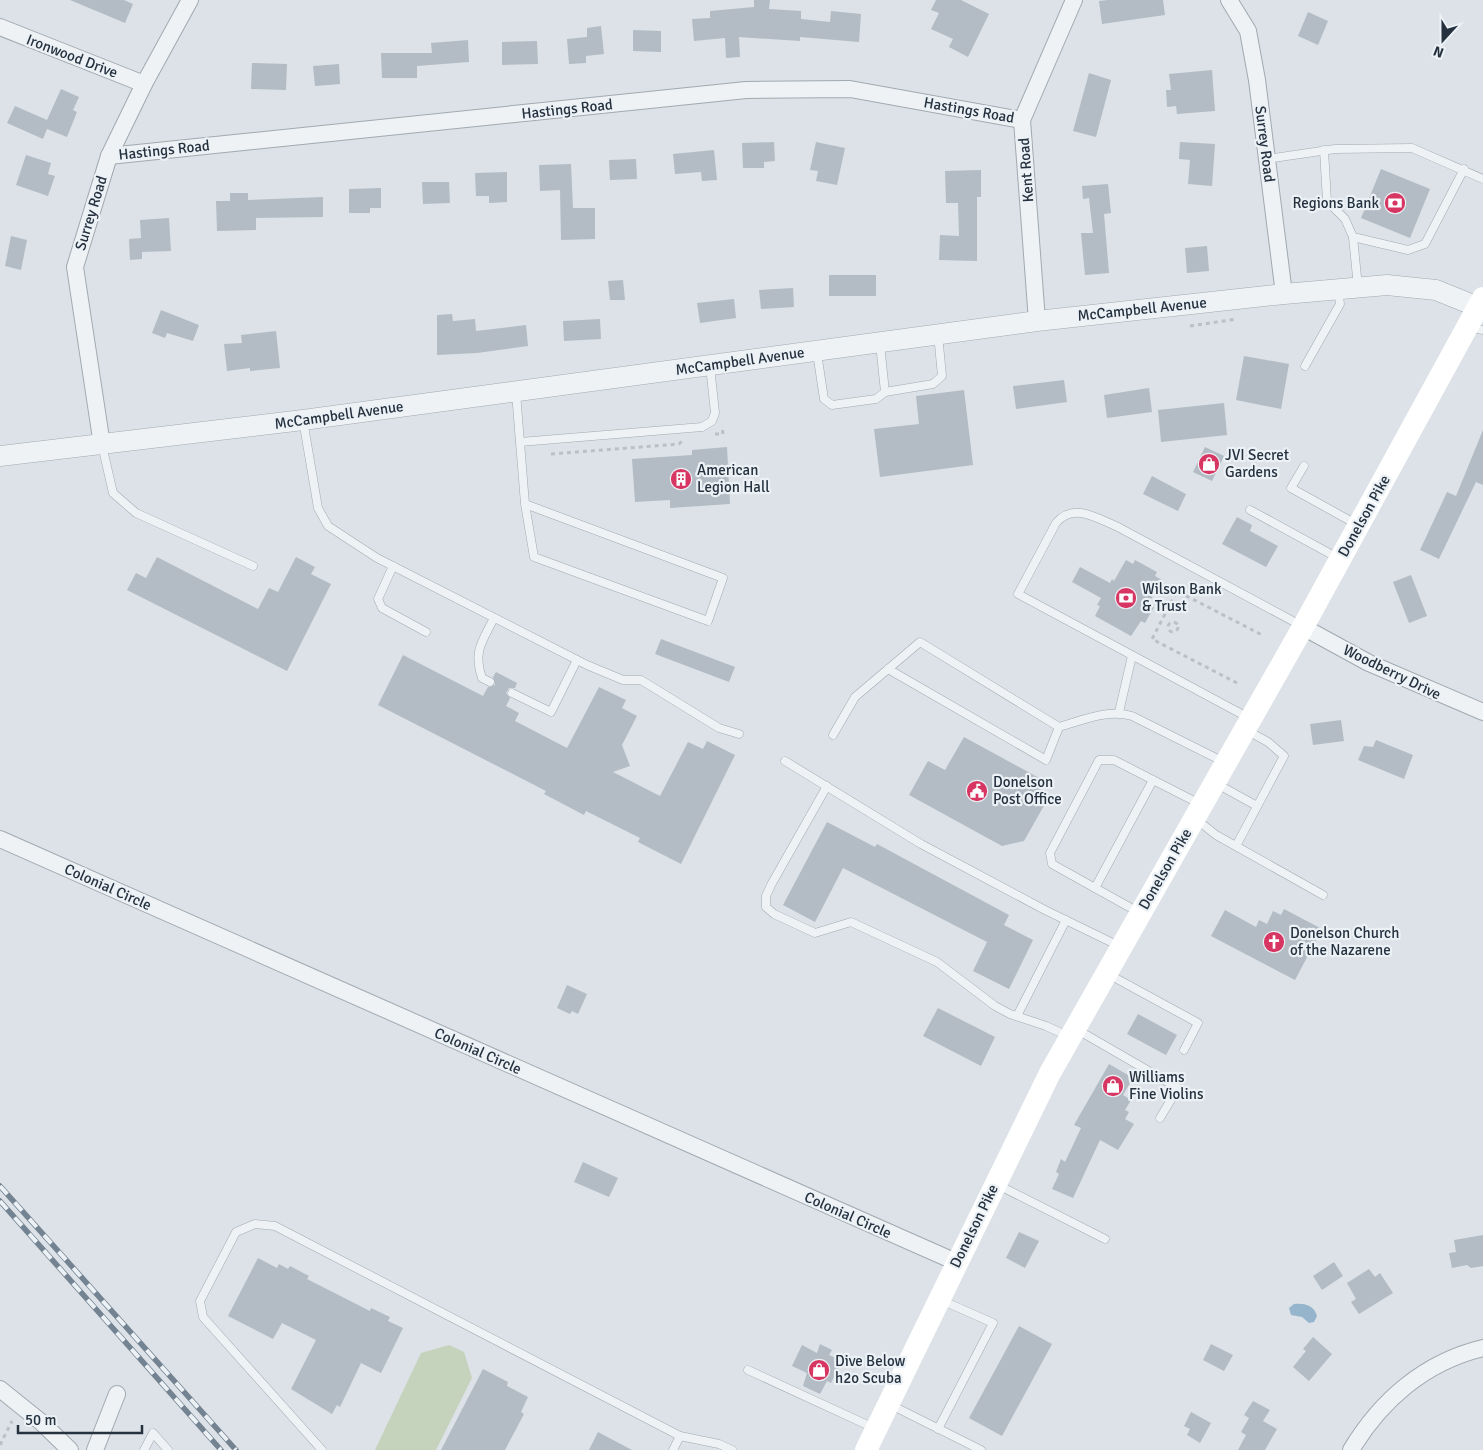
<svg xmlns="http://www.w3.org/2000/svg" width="1483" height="1450" font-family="Signika,sans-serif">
<rect width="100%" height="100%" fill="#dce2e7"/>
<polygon fill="#c5d2bc" points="449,1345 464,1352 472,1378 436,1450 375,1450 421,1353"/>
<path fill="#94b5cb" d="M1294,1304c10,-1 20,1 23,12l-3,6 -5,1 -7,-6 -11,-2 -2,-7z"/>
<g fill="#b3bcc4">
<polygon points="70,0 124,0 133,4 125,23"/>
<polygon points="754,0 770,0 769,9 801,11 801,19 830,22 831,11 861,14 859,42 800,37 800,41 739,37 740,57 726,58 725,38 694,41 692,19 710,18 710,11 754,7"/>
<polygon points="936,0 961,0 989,14 968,57 949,47 953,39 931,29 939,13 931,10"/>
<polygon points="1108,0 1163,0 1165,15 1102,24 1099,1"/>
<polygon points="1308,12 1328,21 1318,45 1298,36"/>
<polygon points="601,26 604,54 586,56 586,63 569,64 567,39 587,37 587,28"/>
<polygon points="633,30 661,31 661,52 633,51"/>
<polygon points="468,40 469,62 417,66 417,78 382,78 381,53 432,53 431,43"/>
<polygon points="537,41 538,64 502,65 502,42"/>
<polygon points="252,63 287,64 286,90 251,89"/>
<polygon points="339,64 340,84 315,86 313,66"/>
<polygon points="1212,70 1215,111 1177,114 1176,106 1167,107 1166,90 1171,90 1169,74"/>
<polygon points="1089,73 1111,80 1096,137 1073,131"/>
<polygon points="61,89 79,97 73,110 77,112 67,137 47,129 43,139 7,123 15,106 47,120"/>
<polygon points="774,142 775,161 764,162 764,168 743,168 742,143"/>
<polygon points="816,142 845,148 837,185 816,181 818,171 810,170"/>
<polygon points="1180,142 1215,144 1212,186 1188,184 1190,160 1179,159"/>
<polygon points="714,150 717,180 702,181 701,172 675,174 673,154"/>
<polygon points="26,155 51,163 48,174 55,176 48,196 16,185"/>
<polygon points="636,159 637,179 610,180 609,160"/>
<polygon points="571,164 573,208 595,208 595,239 561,240 560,190 540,191 539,165"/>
<polygon points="1381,169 1430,189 1410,238 1361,218"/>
<polygon points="981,170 981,197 977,197 977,261 939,260 940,235 959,236 958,203 946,203 945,171"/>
<polygon points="507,172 507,202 489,203 489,196 476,196 475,173"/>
<polygon points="422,182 449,182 450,203 423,204"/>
<polygon points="1108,184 1111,213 1104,214 1109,273 1085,275 1081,233 1093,233 1089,198 1083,199 1082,186"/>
<polygon points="381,188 381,208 370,208 370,213 349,213 349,189"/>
<polygon points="230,193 248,193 248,200 323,197 323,217 256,218 256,230 217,231 216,201 230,201"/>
<polygon points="169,218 171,251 142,252 142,259 130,260 129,239 141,238 140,220"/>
<polygon points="11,236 27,240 21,270 5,266"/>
<polygon points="1207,246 1209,271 1187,273 1185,248"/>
<rect x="829" y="275" width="47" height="21"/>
<polygon points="623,280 625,300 610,300 608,281"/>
<polygon points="793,288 794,307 761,309 759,290"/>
<polygon points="734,299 736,318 700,323 697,303"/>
<polygon points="161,310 199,325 193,341 167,333 165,338 152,333"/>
<polygon points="452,314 453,321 475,319 476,331 526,325 528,346 477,353 437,355 437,315"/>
<polygon points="600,319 601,339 564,341 563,321"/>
<polygon points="276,331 280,368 250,371 250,368 227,371 224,344 242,343 241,335"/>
<polygon points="1244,356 1289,364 1281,409 1236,400"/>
<polygon points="1064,380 1067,402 1016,409 1013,386"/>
<polygon points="1149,388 1152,412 1107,418 1104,395"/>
<polygon points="964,390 973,465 880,477 874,429 919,424 916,396"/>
<polygon points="1224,403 1227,435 1161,442 1158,410"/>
<polygon points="1483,430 1483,485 1476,482 1439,559 1420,550 1447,492 1456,496"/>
<polygon points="727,447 730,504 670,508 670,500 635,502 632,459 692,455 692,450"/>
<polygon points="1205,447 1224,456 1212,481 1193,472"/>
<polygon points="1152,476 1186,494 1178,511 1143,494"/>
<polygon points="1237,517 1252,525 1250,531 1278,546 1266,567 1222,544"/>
<polygon points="157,557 258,609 269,588 278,592 296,557 315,567 311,574 331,584 287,671 127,590 136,573 146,578"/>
<polygon points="1126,560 1133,564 1135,560 1157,572 1155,576 1162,580 1151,599 1150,605 1154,607 1145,623 1141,621 1131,636 1095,616 1100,606 1097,605 1101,598 1072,582 1080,567 1110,583 1112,579 1114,581"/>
<polygon points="1411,575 1427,616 1409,623 1393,582"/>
<polygon points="661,639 735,667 729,682 655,654"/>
<polygon points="403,655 483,696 488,687 495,685 493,677 496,672 517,683 515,688 509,688 506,693 510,698 506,706 519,713 515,721 567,748 599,687 626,700 622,708 637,716 622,745 630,766 613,772 660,796 688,742 703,749 707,741 735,755 681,864 638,842 640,838 586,811 584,815 544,794 546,791 378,705"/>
<polygon points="1341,720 1344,741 1313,745 1310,724"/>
<polygon points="964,737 1041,779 1036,787 1050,795 1024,841 1002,846 909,795 928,761 945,770"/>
<polygon points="1376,740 1413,755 1404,779 1358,760 1364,746 1373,747"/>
<polygon points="827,822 875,847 877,844 1009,915 1004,925 1033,940 1009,989 973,971 987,942 843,868 815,922 783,905"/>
<polygon points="1284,909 1322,929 1295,980 1211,936 1225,910 1256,927 1259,920 1267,924 1273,911 1281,915"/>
<polygon points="567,985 587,994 578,1014 572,1011 570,1014 557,1008"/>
<polygon points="938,1008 995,1037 981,1066 923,1036"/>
<polygon points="1138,1014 1177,1035 1166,1055 1127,1034"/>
<polygon points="1109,1064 1133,1078 1123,1095 1131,1100 1125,1110 1129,1112 1125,1119 1134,1124 1118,1150 1100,1140 1073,1198 1052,1189 1059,1174 1056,1172 1061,1159 1065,1162 1081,1128 1074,1125"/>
<polygon points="583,1162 618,1178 609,1197 574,1182"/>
<polygon points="1019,1232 1039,1241 1025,1268 1006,1258"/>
<polygon points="1483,1235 1483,1266 1471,1268 1467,1265 1452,1268 1449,1253 1456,1252 1454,1240"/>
<polygon points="258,1258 277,1268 279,1264 288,1269 290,1266 309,1276 307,1279 370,1311 371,1308 390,1317 388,1321 403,1328 381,1373 361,1363 340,1407 337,1405 332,1414 291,1389 316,1340 282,1323 273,1339 228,1316"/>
<polygon points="1334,1262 1343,1276 1322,1290 1313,1276"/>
<polygon points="1369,1269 1375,1277 1380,1273 1393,1293 1359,1314 1351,1302 1356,1299 1347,1283"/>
<polygon points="1019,1326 1052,1344 1002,1436 969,1418"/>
<polygon points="1313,1337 1332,1354 1309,1381 1293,1367 1306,1351 1303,1349"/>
<polygon points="820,1344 832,1350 829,1355 842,1361 831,1383 827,1381 820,1394 803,1386 807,1373 792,1366 802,1345 817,1353"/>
<polygon points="1211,1344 1233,1355 1224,1371 1203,1360"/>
<polygon points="483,1369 508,1382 507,1386 528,1397 521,1412 524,1414 505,1450 441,1450"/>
<polygon points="1253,1401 1270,1410 1263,1421 1277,1429 1265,1450 1238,1450 1246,1435 1241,1432 1249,1418 1244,1415"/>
<polygon points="1191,1412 1211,1423 1200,1443 1187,1435 1190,1429 1184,1426"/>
<polygon points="598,1432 632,1450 589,1450"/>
</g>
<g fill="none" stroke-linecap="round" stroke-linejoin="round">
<g stroke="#a1a9b1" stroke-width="9">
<g id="service">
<polyline points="1324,150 1327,201 1345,219 1353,237 1408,250 1425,244 1464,169"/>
<polyline points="1267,159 1335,149 1412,148 1483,179"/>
<polyline points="1353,237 1358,287"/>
<polyline points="1470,328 1483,330"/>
<polyline points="817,353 824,399 832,405 876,399 885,392 880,344"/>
<polyline points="1305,366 1340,304 1338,289"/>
<polyline points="885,392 933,384 942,376 938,334"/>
<polyline points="516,393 525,504 534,557 708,621 723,578 525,504"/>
<polyline points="303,420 318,508 328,526 377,558 587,665 623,680 641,680 719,728 739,734"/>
<polyline points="520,442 702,427 712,421 715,413 710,366"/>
<polyline points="102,445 113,493 136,513 253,566"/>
<polyline points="1304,466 1291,488 1356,524"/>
<polyline points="1250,510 1338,558"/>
<polyline points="393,566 378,599 382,608 426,632"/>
<polyline points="888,669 1046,760 1059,727"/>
<path d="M490,682l-8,-4c-9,-27 0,-36 12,-60"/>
<polyline points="512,693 551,712 577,660"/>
<polyline points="1119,712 1132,656"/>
<path d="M1249,718l-231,-124 38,-71c17,-21 41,-5 62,4l184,99"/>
<path d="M833,735l22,-38 65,-55 139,85c24,-7 48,-18 73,-11l92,46"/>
<polyline points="785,761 921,844 1045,910 1119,946"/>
<polyline points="1217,784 1257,806"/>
<polyline points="827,786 771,885 766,896 766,907 774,914 815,933 851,922 937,962 995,1006 1010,1014 1046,1026 1068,1036"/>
<polyline points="1196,819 1216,835 1323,895"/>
<polyline points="1236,846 1284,756 1268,742 1246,730"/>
<polyline points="1095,888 1052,864 1050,853 1099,760 1114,760 1153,780"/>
<polyline points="1140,913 1095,888 1153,780 1200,804"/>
<polyline points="1108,974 1198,1023 1184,1050"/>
<polyline points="1017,1016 1066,920"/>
<polyline points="1076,1029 1178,1088 1160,1118"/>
<polyline points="998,1185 1105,1239"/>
<polyline points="748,1370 874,1428"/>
<polyline points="891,1405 981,1450"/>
<polyline points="938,1429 993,1323 941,1300"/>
<polyline points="144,1450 153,1433 168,1450"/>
<polyline points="322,1450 203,1317 200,1301 236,1232 255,1224 275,1226 680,1436 719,1444 732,1450"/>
<polyline points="673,1450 680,1436"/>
</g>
</g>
<g stroke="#a1a9b1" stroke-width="18">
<g id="minor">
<polyline points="1229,0 1248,31 1257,80 1284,294"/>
<polyline points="0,27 144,84"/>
<polyline points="109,156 746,90 850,89 1022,120"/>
<polyline points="1037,321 1022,120 1074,0"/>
<polyline points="102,445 75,267 109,156 144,84 190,0"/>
<polyline points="1303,627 1369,663 1483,712"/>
<polyline points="0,839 956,1262"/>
<polyline points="0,1389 41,1422 70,1450"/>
<polyline points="95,1450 117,1394"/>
<path d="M1351,1450c30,-50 74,-88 132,-102"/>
</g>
</g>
<g stroke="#a1a9b1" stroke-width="21">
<polyline id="tertiary" points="0,456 303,420 1037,321 1284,294 1387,285 1436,290 1478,307"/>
</g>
<g stroke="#bac0c6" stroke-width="3" stroke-dasharray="4 4" stroke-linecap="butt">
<polyline points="1190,326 1237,319"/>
<polyline points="715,434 723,434 722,426"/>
<polyline points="551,454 679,444 683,440"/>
<circle cx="1173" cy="627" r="5"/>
<polyline points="1237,683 1152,639 1177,591 1264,636"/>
<polyline points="0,1445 12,1421"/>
</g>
<use href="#service" stroke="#eff2f5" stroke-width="8"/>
<use href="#minor" stroke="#eff2f5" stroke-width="16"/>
<use href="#tertiary" stroke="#eff2f5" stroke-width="20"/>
<polyline stroke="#fff" stroke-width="22" points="866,1450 1050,1073 1303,627 1483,298"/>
<g stroke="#748392" stroke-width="5.5">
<g id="rail">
<polyline points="0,1186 236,1450"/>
<polyline points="0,1201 221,1450"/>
</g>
</g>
<use href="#rail" stroke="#ebf1f5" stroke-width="4" stroke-dasharray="11" stroke-linecap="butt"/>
</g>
<defs>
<g id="bank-disc" transform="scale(1.125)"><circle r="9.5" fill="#d73663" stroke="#ebf1f5"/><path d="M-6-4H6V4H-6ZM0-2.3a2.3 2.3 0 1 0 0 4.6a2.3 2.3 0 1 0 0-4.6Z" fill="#fff"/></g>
<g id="shop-disc" transform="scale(1.125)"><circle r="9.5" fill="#d73663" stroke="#ebf1f5"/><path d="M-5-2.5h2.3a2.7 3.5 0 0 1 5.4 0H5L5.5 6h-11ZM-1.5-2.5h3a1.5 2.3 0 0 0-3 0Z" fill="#fff"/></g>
<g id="building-disc" transform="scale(1.125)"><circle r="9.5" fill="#d73663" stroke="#ebf1f5"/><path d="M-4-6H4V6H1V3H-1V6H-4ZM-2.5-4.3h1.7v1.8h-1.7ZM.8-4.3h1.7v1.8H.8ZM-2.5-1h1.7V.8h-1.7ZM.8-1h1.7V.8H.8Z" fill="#fff"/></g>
<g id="civic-disc" transform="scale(1.125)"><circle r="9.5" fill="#d73663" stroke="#ebf1f5"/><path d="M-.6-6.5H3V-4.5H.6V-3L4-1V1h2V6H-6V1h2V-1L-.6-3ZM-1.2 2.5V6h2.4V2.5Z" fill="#fff"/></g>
<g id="church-disc" transform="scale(1.125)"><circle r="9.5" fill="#d73663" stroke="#ebf1f5"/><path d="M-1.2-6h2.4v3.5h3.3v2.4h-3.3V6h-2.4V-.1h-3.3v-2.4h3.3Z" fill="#fff"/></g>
</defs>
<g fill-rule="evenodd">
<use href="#bank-disc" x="1395" y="203"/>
<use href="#shop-disc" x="1209" y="464"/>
<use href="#building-disc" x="681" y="479"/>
<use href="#bank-disc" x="1126" y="598"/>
<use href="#civic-disc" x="977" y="791"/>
<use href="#church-disc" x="1274" y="942"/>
<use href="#shop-disc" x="1113" y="1086"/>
<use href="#shop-disc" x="819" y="1370"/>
</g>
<g text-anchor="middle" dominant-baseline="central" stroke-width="4.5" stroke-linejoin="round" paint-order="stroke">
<g font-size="15" fill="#25313f" stroke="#ebf1f5">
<text transform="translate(72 56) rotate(21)">Ironwood Drive</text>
<text transform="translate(567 109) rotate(-6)">Hastings Road</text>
<text transform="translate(969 110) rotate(10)">Hastings Road</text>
<text transform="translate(1265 144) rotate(83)">Surrey Road</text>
<text transform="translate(164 150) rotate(-6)">Hastings Road</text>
<text transform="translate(1026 170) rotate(-94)">Kent Road</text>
<text transform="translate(91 213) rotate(-73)">Surrey Road</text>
<text transform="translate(1142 309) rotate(-6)">McCampbell Avenue</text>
<text transform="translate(740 361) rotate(-8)">McCampbell Avenue</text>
<text transform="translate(339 415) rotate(-8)">McCampbell Avenue</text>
<text transform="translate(1364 516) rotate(-61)">Donelson Pike</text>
<text transform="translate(1392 672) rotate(26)">Woodberry Drive</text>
<text transform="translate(1165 869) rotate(-60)">Donelson Pike</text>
<text transform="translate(108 887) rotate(24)">Colonial Circle</text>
<text transform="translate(478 1051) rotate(24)">Colonial Circle</text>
<text transform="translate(848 1215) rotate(24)">Colonial Circle</text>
<text transform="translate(974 1226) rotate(-64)">Donelson Pike</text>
</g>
<g font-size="15" fill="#25313f" stroke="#ebf1f5" text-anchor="start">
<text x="1379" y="203" text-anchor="end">Regions Bank</text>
<text x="1225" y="455">JVI Secret<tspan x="1225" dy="17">Gardens</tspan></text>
<text x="697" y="470">American<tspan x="697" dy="17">Legion Hall</tspan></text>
<text x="1142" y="589">Wilson Bank<tspan x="1142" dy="17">&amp; Trust</tspan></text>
<text x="993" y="782">Donelson<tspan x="993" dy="17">Post Office</tspan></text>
<text x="1290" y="933">Donelson Church<tspan x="1290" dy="17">of the Nazarene</tspan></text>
<text x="1129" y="1077">Williams<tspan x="1129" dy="17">Fine Violins</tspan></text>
<text x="835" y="1361">Dive Below<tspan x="835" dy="17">h2o Scuba</tspan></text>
</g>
</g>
<g transform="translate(1443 40) rotate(201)" stroke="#ebf1f5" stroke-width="4" paint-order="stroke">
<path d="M0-4L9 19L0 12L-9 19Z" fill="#25313f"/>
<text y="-8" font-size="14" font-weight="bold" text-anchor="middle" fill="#25313f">N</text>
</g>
<path d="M18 1425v8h124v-8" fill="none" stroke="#25313f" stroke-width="2.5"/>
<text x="25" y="1425" font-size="15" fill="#25313f" stroke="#ebf1f5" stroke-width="4" paint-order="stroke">50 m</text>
</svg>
